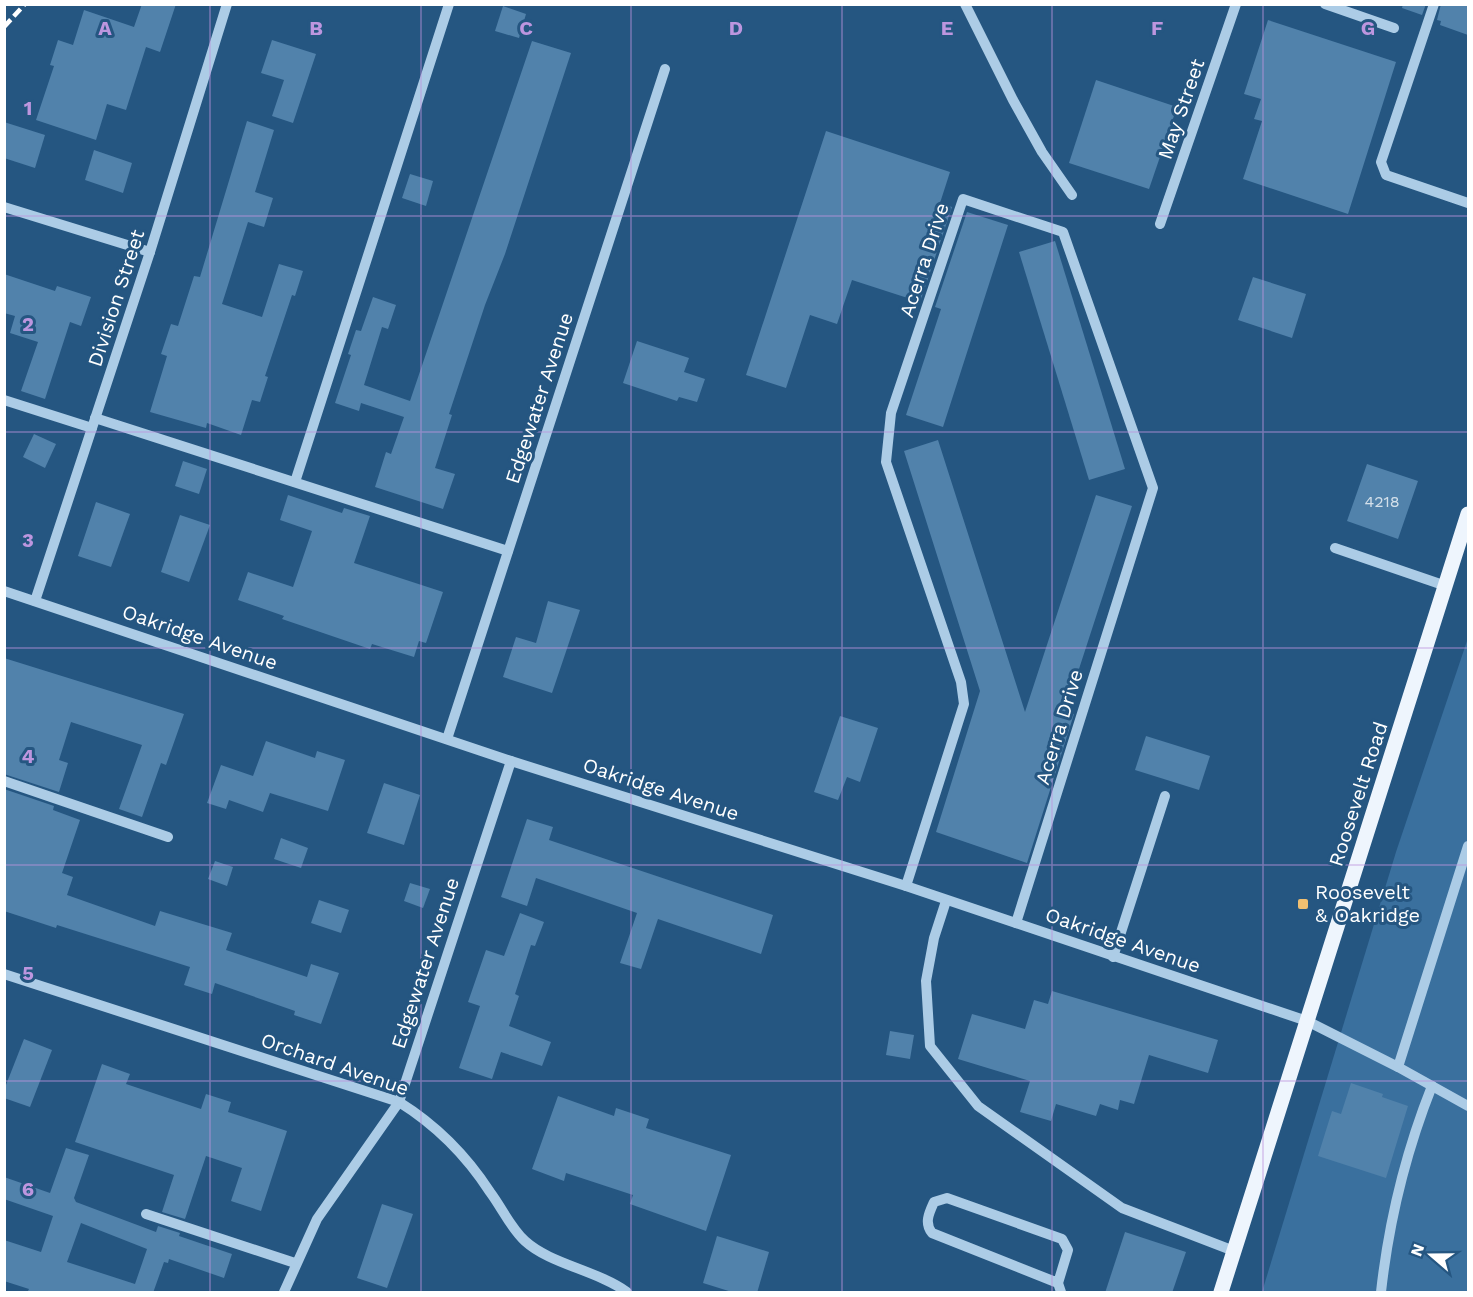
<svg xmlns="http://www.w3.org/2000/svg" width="1473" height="1297" font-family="'Work Sans',sans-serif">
<rect width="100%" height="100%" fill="#255681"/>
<polygon fill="#3a709e" points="1468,638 1468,1292 1262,1292 1396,852"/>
<g fill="#5182ab" fill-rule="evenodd">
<polygon points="142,4 176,4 160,52 146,47 126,110 107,104 96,140 36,120 54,66 50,65 58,40 73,45 84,10 134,27"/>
<polygon points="1403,4 1426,4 1422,15 1402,8"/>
<polygon points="1441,4 1468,4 1468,35 1440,25 1441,21 1437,20"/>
<polygon points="503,6 526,14 519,38 495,31"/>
<polygon points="1268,20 1396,62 1348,214 1243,179 1262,121 1254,119 1261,99 1244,94"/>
<polygon points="272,40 316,54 293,123 272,116 284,80 261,73"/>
<polygon points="532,41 571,53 505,254 485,305 449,414 452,415 435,468 455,474 443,509 375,487 386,452 391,454 404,417 361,403 359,411 335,403 351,355 348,354 356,330 361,331 373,297 396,305 388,329 382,327 364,385 410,401"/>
<polygon points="1096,80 1177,107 1149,189 1069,163"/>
<polygon points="247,121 274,130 255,192 273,198 264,227 248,222 222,304 262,317 279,264 303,271 295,296 292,295 265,376 268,377 260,402 252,400 241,435 207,423 206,428 150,412 167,356 161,354 171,324 178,326 194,276 200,277"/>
<polygon points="4,122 45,135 35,168 4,158"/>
<polygon points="826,131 950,172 940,203 952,207 920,302 852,280 837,324 810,315 786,388 746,375"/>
<polygon points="94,150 132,163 123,193 85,180"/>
<polygon points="410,174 433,181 426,206 402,198"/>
<polygon points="967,212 1008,225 943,427 906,415 941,309 935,307"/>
<polygon points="1055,241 1125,469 1089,480 1019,252"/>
<polygon points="4,274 55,291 57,286 91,297 81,326 70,322 45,399 21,391 38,342 10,333 15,316 4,313"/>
<polygon points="1253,277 1306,294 1292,338 1238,320"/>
<polygon points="637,341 689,358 684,372 705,379 697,402 679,397 677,401 623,383"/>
<polygon points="34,434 56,444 45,468 23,457"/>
<polygon points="938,440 1025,712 1096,495 1132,506 1065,712 1074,714 1027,863 936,832 980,691 904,451"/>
<polygon points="183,461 207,469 199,494 175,486"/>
<polygon points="1367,464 1418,481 1398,539 1347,521"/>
<polygon points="288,495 342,513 344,508 370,516 354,563 443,592 426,643 419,641 414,657 372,644 370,649 282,619 284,616 238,600 248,572 293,587 312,531 280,520"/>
<polygon points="96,502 130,514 111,567 78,556"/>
<polygon points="180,515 210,525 189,582 161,572"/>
<polygon points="548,601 580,610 552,693 503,677 516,637 536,643"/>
<polygon points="4,658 184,714 166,765 161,763 142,817 119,809 142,745 71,722 59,760 68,763 59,792 4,774"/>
<polygon points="840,716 878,728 860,782 847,777 838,800 814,792"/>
<polygon points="1146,736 1210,756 1199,790 1135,770"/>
<polygon points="266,741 315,758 317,751 345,760 328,811 270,793 263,812 229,800 226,809 207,803 221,765 253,776"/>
<polygon points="384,783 420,795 404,845 367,833"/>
<polygon points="4,789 54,806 53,810 80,820 62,873 73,877 67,895 155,926 160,911 232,933 226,950 307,977 311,964 339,973 321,1024 294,1015 295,1011 215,983 212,994 184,985 190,967 57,925 56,928 4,911"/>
<polygon points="527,819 553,827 549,840 773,915 761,954 658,919 641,969 620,963 637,913 536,878 527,906 501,897"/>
<polygon points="281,838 308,848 301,868 274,859"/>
<polygon points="215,861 233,867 227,886 208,879"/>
<polygon points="410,883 430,889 423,908 404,901"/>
<polygon points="319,900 349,910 341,933 311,923"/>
<polygon points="520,913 544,922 535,946 531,945 515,994 519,996 509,1026 551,1042 542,1066 501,1052 492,1079 459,1068 480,1006 468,1002 486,950 504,956"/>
<polygon points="1052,991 1218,1040 1208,1073 1149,1055 1134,1104 1120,1100 1118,1110 1100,1104 1096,1116 1056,1104 1051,1121 1020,1112 1030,1081 958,1059 972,1014 1025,1029 1034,1000 1048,1004"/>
<polygon points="890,1031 914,1035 910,1059 886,1055"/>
<polygon points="24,1039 52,1050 30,1107 4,1098 4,1090"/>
<polygon points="102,1064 130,1074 126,1084 201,1109 206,1094 231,1102 228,1112 287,1131 261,1211 231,1201 242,1168 206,1156 185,1219 162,1212 174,1175 75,1142"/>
<polygon points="1351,1083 1383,1094 1382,1097 1408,1106 1386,1178 1318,1156 1332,1111 1341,1114"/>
<polygon points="558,1096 614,1116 616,1108 649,1119 646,1128 731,1155 706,1231 630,1204 633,1195 566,1173 564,1181 532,1169"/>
<path d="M66,1148l23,7 -15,43 2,4 80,30 2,-6 22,7 -1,3 53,18 -8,24 -55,-19 -1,4 -4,-1 -11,31h-126l2,-4 -25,-8v-41l37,12 12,-36 -49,-17v-22l46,16zM81,1223l66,26 -12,35 -68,-22z"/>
<polygon points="382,1204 413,1214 387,1288 357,1278"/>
<polygon points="1125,1232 1186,1252 1172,1293 1105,1293"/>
<polygon points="717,1236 769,1252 757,1293 735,1293 703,1283"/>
</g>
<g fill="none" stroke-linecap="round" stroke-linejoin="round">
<g stroke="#accce6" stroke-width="10">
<polyline points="965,4 1013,100 1042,152 1072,195"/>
<polyline points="1325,4 1394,28"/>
<polyline points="1434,4 1381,162 1386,175 1468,203"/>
<polyline points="4,207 150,252"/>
<polyline points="1160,224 1236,4"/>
<polyline points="4,400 92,428"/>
<polyline points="95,418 508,551"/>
<polyline points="295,482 449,4"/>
<polyline points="1335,548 1446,586"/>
<polyline points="4,591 511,761 906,886 1307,1021 1398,1067 1468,1106"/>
<polyline points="35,601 150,252 227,4"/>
<polyline points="447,739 665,69"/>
<polyline points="4,781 168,837"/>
<polyline points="906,886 964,704 961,682 886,462 891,413 963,199 1063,232 1153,488 1016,923"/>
<polyline points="946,901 934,938 926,981 930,1046 978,1106 1122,1208 1234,1251"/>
<polyline points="1113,957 1165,796"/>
<path d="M4,974l395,128c37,23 67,53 91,90 12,16 20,35 35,49 25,23 71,29 102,51"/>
<polyline points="1398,1067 1468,846"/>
<polyline points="146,1214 295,1263"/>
<path d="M1058,1283l-126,-50c-8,-10 -3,-20 2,-31l13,-4 115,41 6,11 -10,33 3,9"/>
<polyline points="284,1292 317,1219 399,1102 511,761"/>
<path d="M1381,1292c8,-72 24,-138 51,-206"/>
</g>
<polyline stroke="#eef5fd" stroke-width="15" points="1221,1292 1468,514"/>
<polyline stroke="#fff" stroke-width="4.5" stroke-dasharray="10 4.5" stroke-linecap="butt" points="4,27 25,4"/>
</g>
<path fill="none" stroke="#bd96df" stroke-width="1.5" stroke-opacity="0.55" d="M210,4v1288M421,4v1288M631,4v1288M842,4v1288M1052,4v1288M1263,4v1288M4,216h1464M4,432h1464M4,648h1464M4,865h1464M4,1081h1464"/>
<rect fill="#f0bf71" stroke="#255681" stroke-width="2" x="1297" y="898" width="12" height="12" rx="3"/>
<g text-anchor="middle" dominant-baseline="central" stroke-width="6" stroke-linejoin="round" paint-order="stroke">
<g font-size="16" fill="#d4e0ea">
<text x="1382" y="501">4218</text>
</g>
<g font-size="20" fill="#fff" stroke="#255681">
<text transform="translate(1181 109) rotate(-71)">May Street</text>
<text transform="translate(924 260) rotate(-72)">Acerra Drive</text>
<text transform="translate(116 298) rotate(-72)">Division Street</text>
<text transform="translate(539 398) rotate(-72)">Edgewater Avenue</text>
<text transform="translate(200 637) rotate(19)">Oakridge Avenue</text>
<text transform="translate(1059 727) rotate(-73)">Acerra Drive</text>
<text transform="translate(661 789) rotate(18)">Oakridge Avenue</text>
<text transform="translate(1358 794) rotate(-72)">Roosevelt Road</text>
<text transform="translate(1123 940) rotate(19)">Oakridge Avenue</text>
<text transform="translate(425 963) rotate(-72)">Edgewater Avenue</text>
<text transform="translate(335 1064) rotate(19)">Orchard Avenue</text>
</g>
<g font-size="20" fill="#fff" stroke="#255681" text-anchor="start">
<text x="1315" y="892">Roosevelt<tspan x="1315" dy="23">&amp; Oakridge</tspan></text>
</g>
</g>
<g font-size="20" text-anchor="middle" font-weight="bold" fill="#bd96df" stroke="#255681" stroke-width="6" stroke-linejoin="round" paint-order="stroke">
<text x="105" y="35">A</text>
<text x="316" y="35">B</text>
<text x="526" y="35">C</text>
<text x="736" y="35">D</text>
<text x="947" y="35">E</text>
<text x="1157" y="35">F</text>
<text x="1368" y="35">G</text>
<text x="28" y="115">1</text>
<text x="28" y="331">2</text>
<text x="28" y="547">3</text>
<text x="28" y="763">4</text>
<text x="28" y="980">5</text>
<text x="28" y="1196">6</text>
</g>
<rect width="1473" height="1297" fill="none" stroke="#ffffff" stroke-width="12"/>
<g transform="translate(1431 1255) rotate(290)" stroke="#255681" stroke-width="4.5" paint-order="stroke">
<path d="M0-4.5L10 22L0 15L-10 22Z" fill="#ffffff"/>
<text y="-9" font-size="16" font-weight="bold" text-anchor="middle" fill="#ffffff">N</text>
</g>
</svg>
